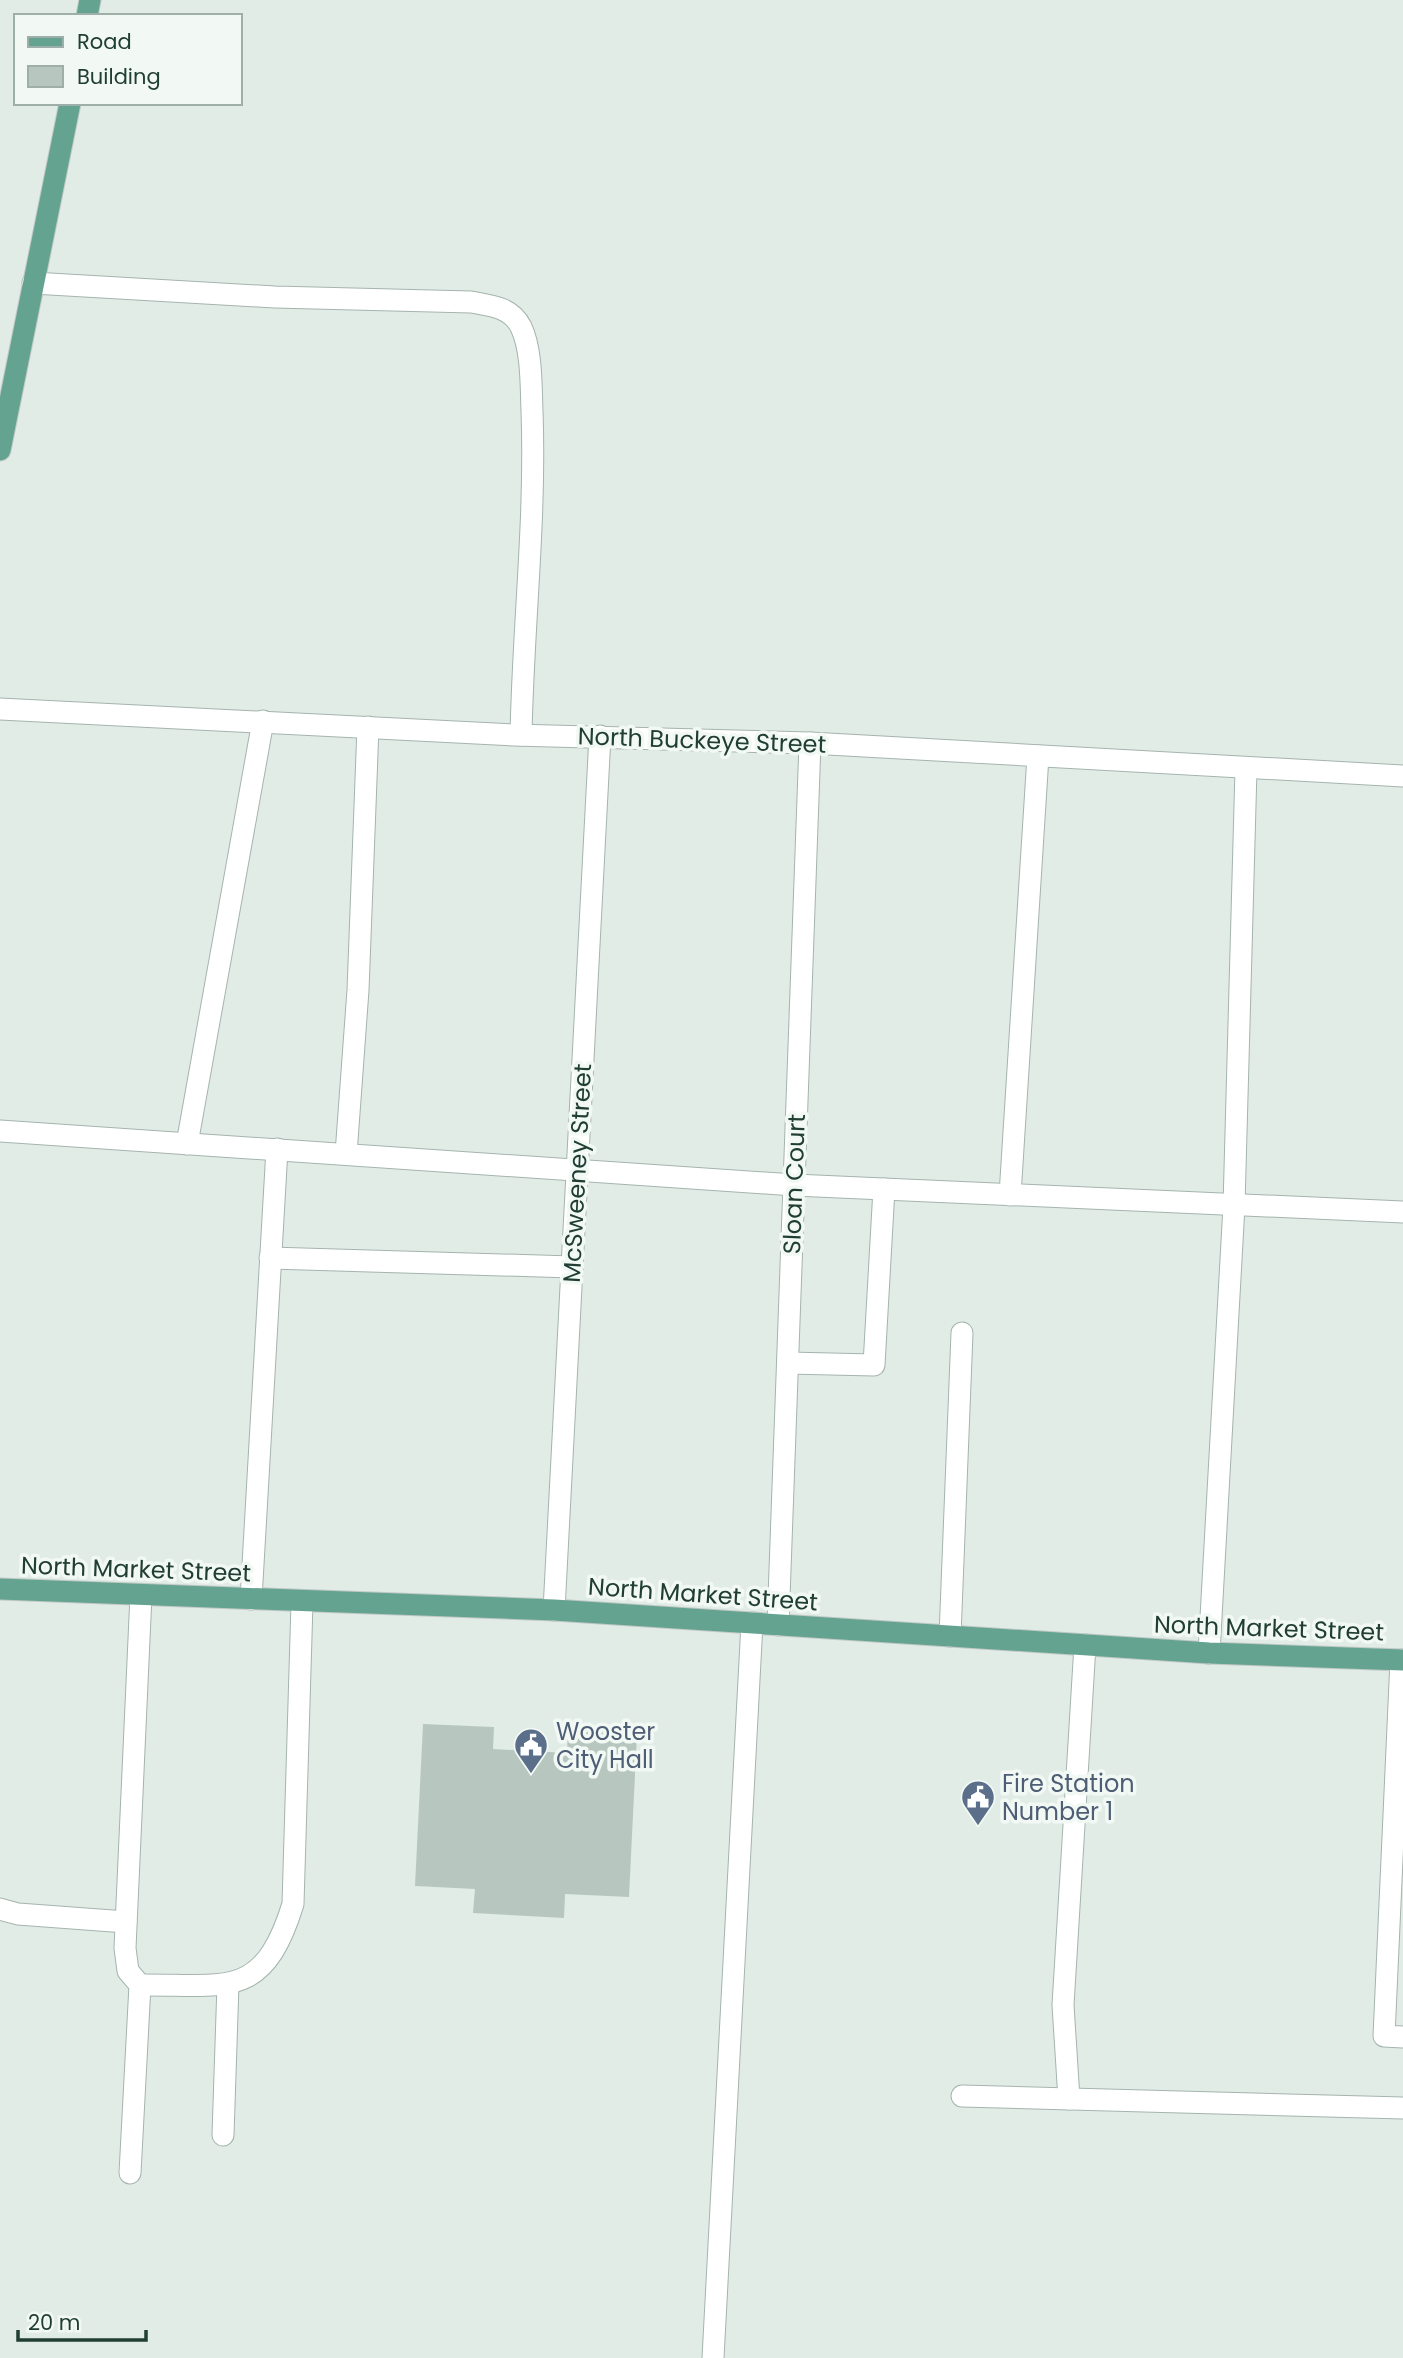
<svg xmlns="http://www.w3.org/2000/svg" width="1403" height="2358" font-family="Poppins,sans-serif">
<rect width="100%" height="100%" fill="#e2ece7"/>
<polygon fill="#b7c7c0" points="423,1724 494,1727 493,1749 567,1753 568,1731 637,1734 629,1897 565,1894 564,1918 473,1913 475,1889 415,1886"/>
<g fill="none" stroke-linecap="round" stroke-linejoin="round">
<g stroke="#a4b4ae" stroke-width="23">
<g id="minor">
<path d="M33,283l242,14 196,5c21,4 40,5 50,25 11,23 10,59 11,84 4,108 -9,216 -11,324"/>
<polyline points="0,709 514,735 810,743 1403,776"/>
<polyline points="0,1131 794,1185 1403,1212"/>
<polyline points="187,1144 263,721"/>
<polyline points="346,1154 358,990 368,727"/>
<polyline points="1010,1195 1038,756"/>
<polyline points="270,1258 572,1267"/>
<polyline points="788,1363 874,1365 884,1189"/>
<path d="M141,1595l-16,353 3,23 12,14c87,-1 123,16 153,-81l9,-301"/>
<polyline points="251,1599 277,1149"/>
<polyline points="554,1610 600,736"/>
<polyline points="778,1625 810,743"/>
<polyline points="950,1636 962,1333"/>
<polyline points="1209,1653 1234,1206 1246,769"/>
<polyline points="1401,1660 1384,2036 1403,2037"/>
<polyline points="0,1909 18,1914 126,1922"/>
<polyline points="962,2096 1403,2108"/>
<polyline points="1069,2099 1063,2005 1085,1645"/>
<polyline points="223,2135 228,1984"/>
<polyline points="130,2173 140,1985"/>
<polyline points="713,2358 752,1623"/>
</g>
</g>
<g stroke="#c1c9c6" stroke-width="23">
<g id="major">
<polyline points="87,16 90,0"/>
<polyline points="0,450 70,103"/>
<polyline points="0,1589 554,1610 1209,1653 1403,1660"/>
</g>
</g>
<use href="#minor" stroke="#fff" stroke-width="21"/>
<use href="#major" stroke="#65a391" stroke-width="21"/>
</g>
<defs>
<g id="civic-pin" transform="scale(1.75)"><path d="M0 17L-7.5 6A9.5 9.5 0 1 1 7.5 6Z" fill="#5c6f8a" stroke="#f2f9f5"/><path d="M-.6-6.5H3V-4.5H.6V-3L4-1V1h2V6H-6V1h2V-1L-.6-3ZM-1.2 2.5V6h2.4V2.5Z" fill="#fff"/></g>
</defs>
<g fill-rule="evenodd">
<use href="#civic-pin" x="531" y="1745"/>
<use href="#civic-pin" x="978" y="1797"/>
</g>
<g text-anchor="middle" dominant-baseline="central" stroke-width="7" stroke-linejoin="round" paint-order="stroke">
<g font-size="24" fill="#213e35" stroke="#f2f9f5">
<text transform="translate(702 740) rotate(2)">North Buckeye Street</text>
<text transform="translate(577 1173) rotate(-87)">McSweeney Street</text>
<text transform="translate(794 1184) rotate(-88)">Sloan Court</text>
<text transform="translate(136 1569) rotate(2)">North Market Street</text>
<text transform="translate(703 1594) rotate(4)">North Market Street</text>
<text transform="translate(1269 1628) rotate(2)">North Market Street</text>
</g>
<g font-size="24" fill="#4e5e75" stroke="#f2f9f5" text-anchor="start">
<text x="556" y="1731">Wooster<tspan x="556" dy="28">City Hall</tspan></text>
<text x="1002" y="1783">Fire Station<tspan x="1002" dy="28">Number 1</tspan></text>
</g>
</g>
<rect x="14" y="14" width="228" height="91" fill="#f2f9f5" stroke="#9eaea8" stroke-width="2"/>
<rect x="28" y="37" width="35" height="10" fill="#65a391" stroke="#9eaea8" stroke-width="2"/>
<text x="77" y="49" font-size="21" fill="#213e35">Road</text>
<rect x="28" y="66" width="35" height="21" fill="#b7c7c0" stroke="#9eaea8" stroke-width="2"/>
<text x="77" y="84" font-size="21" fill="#213e35">Building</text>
<path d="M18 2330v10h128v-10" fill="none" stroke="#213e35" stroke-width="3.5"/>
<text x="28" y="2330" font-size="21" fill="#213e35" stroke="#f2f9f5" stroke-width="5" paint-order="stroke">20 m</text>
</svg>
